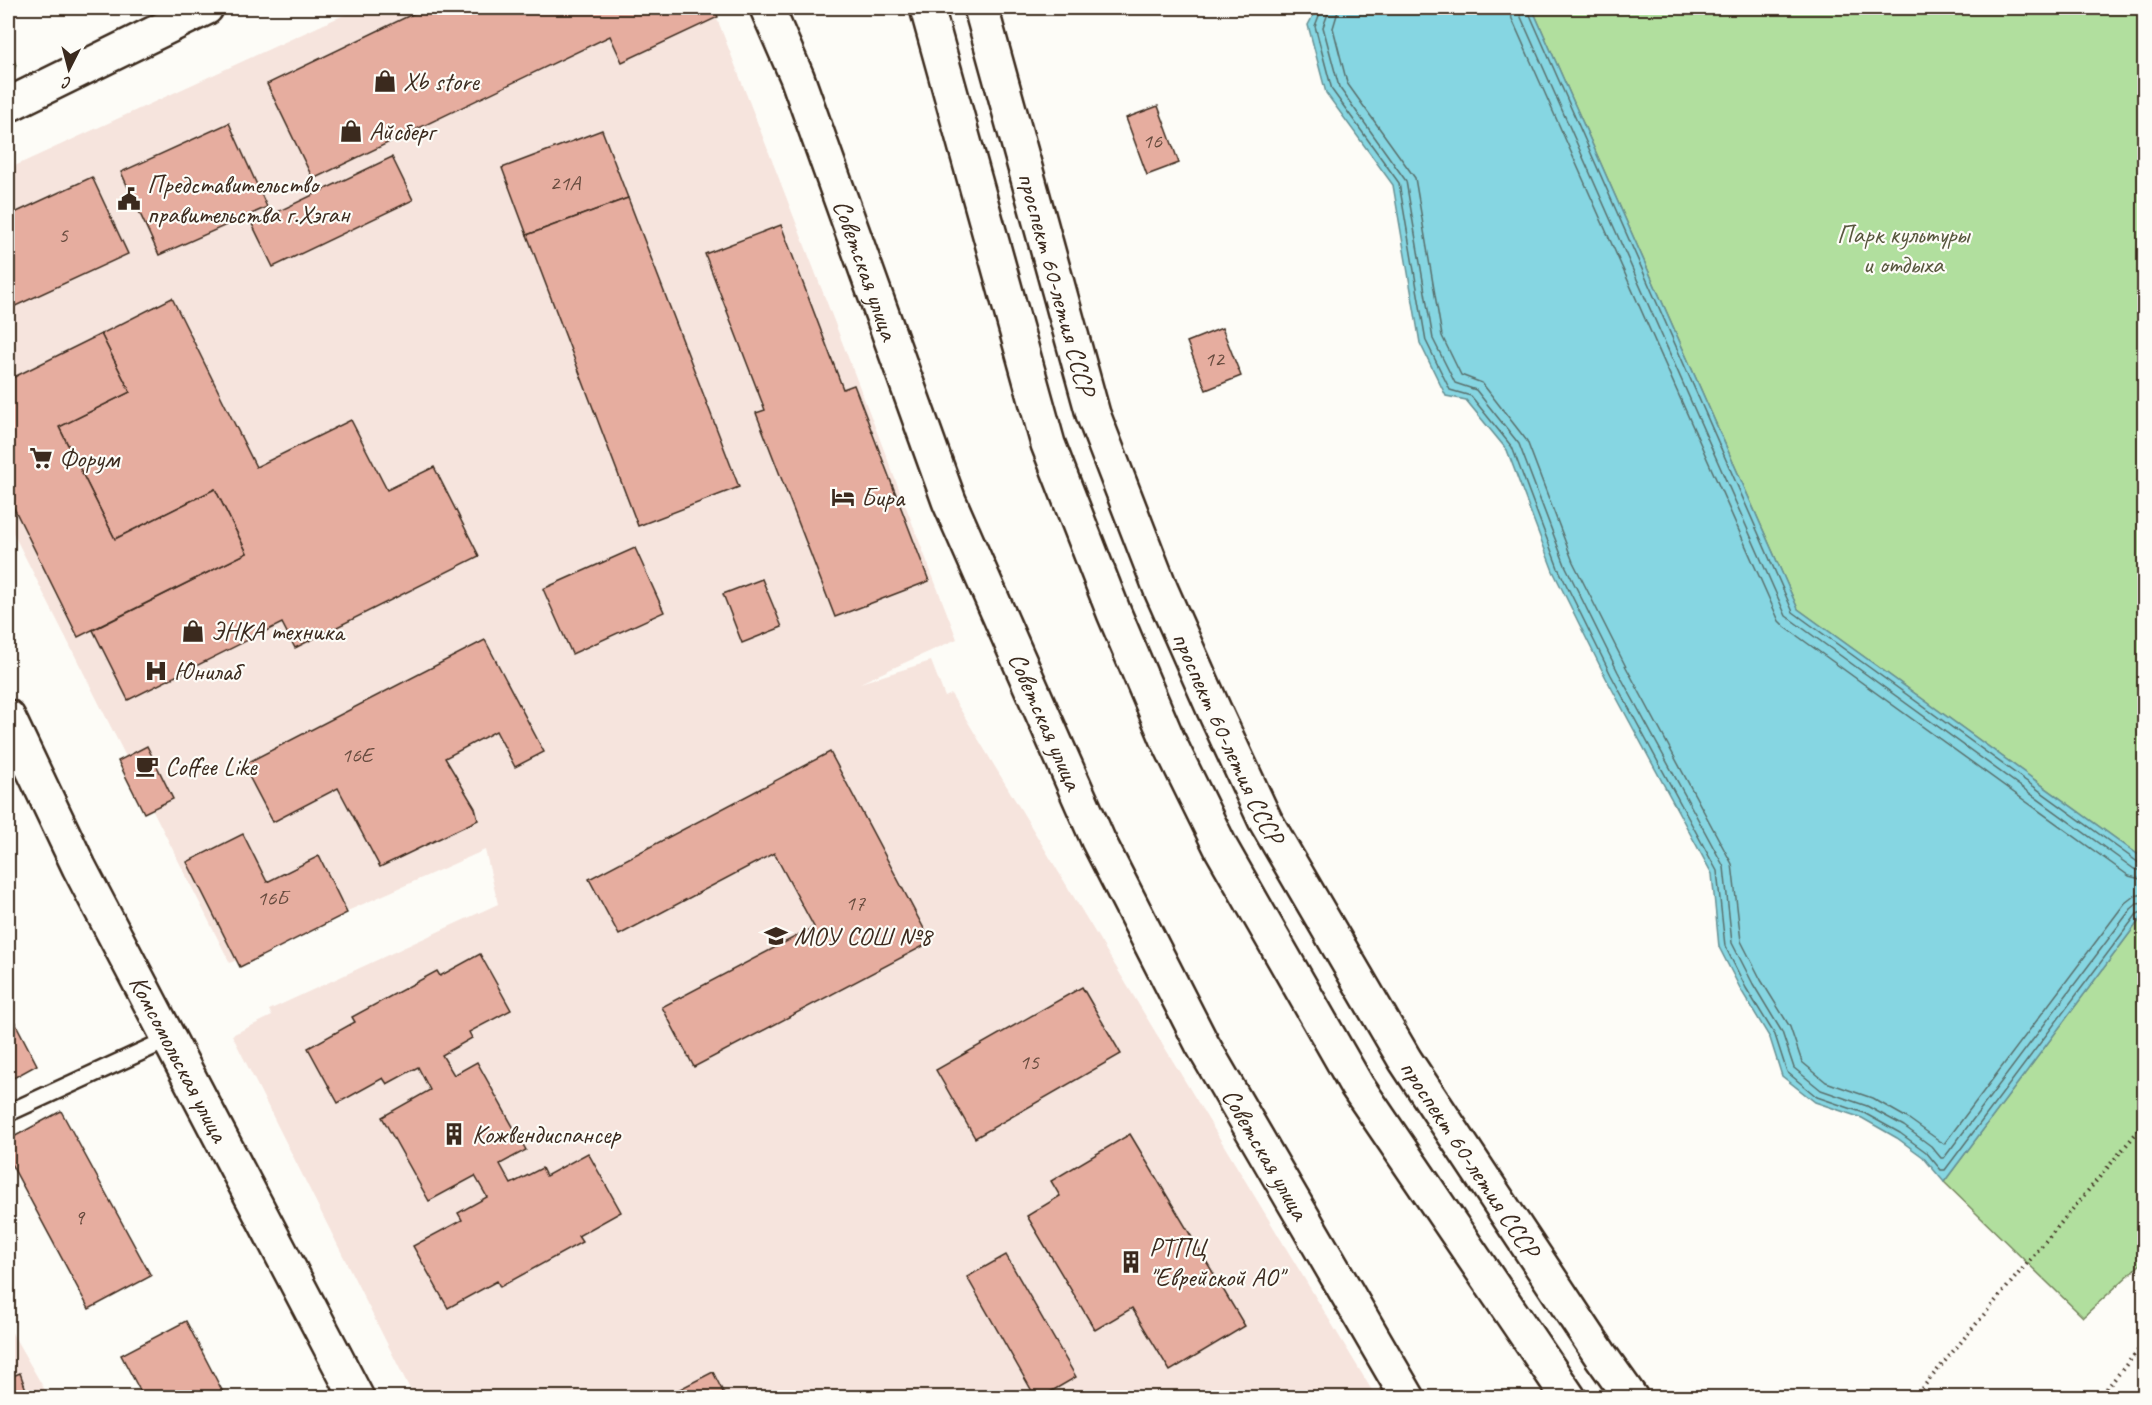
<svg xmlns="http://www.w3.org/2000/svg" width="2152" height="1405" font-family="Caveat,sans-serif">
<rect width="100%" height="100%" fill="#fdfcf7"/>
<filter id="ink" filterUnits="userSpaceOnUse"><feTurbulence type="fractalNoise" baseFrequency=".0167" numOctaves="2"/><feDisplacementMap in="SourceGraphic" scale="12" xChannelSelector="R" yChannelSelector="G"/><feConvolveMatrix kernelMatrix="1 2 1 2 8 2 1 2 1" color-interpolation-filters="sRGB"/></filter>
<g filter="url(#ink)">
<g fill="#f6e4dd">
<polygon points="359,8 713,8 957,639 860,683 931,661 945,697 951,694 1376,1397 414,1397 232,1035 272,1016 269,1010 498,904 485,850 230,963 8,523 8,169"/>
<polygon points="8,1326 49,1397 8,1397"/>
</g>
<g fill="#b1df9e" stroke="#76845e" stroke-width="1.5">
<polygon points="1532,8 2144,8 2144,859 1798,609"/>
<polygon points="8,47 16,65 13,73 8,76"/>
<polygon points="2144,914 2144,1261 2083,1317 1944,1182"/>
</g>
<polygon fill="#86d6e2" stroke="#689194" stroke-width="1.5" points="1317,8 1532,8 1798,609 2144,859 2144,914 1944,1182 1923,1157 1897,1138 1862,1118 1815,1102 1782,1076 1770,1038 1741,990 1719,947 1712,874 1606,678 1553,571 1507,450 1466,400 1446,396 1420,343 1393,185 1326,93 1308,25"/>
<g fill="none" stroke-linecap="round" stroke-linejoin="round">
<g stroke="#596f6c" stroke-width="1.5">
<polyline points="1322,8 1315,26 1332,90 1399,183 1426,341 1450,390 1471,396 1512,447 1558,568 1611,675 1717,871 1725,946 1746,988 1775,1035 1787,1072 1817,1097 1864,1113 1900,1133 1926,1152 1941,1170 1945,1170 2137,914 2144,911"/>
<polyline points="1330,8 1323,27 1339,87 1406,181 1433,339 1455,383 1476,390 1519,444 1565,565 1618,672 1724,867 1732,943 1753,984 1782,1032 1794,1068 1821,1090 1867,1106 1904,1126 1931,1146 1941,1158 1944,1158 2131,909 2137,904 2144,903"/>
<polyline points="1339,8 1333,28 1347,83 1415,178 1442,336 1461,375 1482,383 1527,441 1573,562 1626,667 1732,864 1741,941 1761,980 1790,1027 1802,1062 1826,1082 1872,1098 1909,1119 1944,1144 2125,903 2134,896 2144,894"/>
<polyline points="1510,8 1512,19 1779,621 1785,627 2129,876 2144,880"/>
<polyline points="1519,8 1520,15 1786,616 2134,869 2144,871"/>
<polyline points="1527,8 1793,612 2139,863 2144,864"/>
</g>
</g>
<g fill="#e6ad9f" stroke="#3b2a1e" stroke-width="1.5">
<polygon points="425,8 714,8 718,17 622,62 610,36 313,179 267,84"/>
<polygon points="1158,106 1179,163 1147,175 1126,118"/>
<polygon points="229,123 267,207 159,255 121,172"/>
<polygon points="602,130 628,198 527,235 502,168"/>
<polygon points="392,157 413,200 273,267 252,224"/>
<polygon points="92,177 128,254 11,308 8,302 8,216"/>
<polygon points="628,198 739,487 638,526 527,235"/>
<polygon points="781,225 843,389 854,385 929,581 835,617 756,413 765,410 705,254"/>
<polygon points="172,298 256,467 351,420 387,490 434,467 479,556 295,648 282,623 128,700 93,630 247,553 215,489 115,539 59,427 130,392 101,334"/>
<polygon points="1222,328 1241,376 1206,390 1187,342"/>
<polygon points="101,334 130,392 59,427 115,539 215,489 247,553 78,637 8,496 8,380"/>
<polygon points="635,548 664,612 572,654 543,589"/>
<polygon points="762,579 782,627 742,643 723,594"/>
<polygon points="485,640 544,752 515,767 496,731 445,758 475,808 478,820 380,867 338,788 273,822 243,765"/>
<polygon points="147,746 173,799 144,813 118,761"/>
<polygon points="830,752 931,942 694,1067 662,1007 814,927 774,853 619,935 589,879"/>
<polygon points="243,834 267,882 319,856 347,913 240,967 187,862"/>
<polygon points="480,954 511,1010 469,1032 472,1038 442,1055 454,1075 477,1062 526,1150 500,1164 511,1184 542,1168 546,1176 588,1153 621,1212 578,1236 582,1242 500,1287 497,1281 448,1308 413,1246 462,1220 458,1213 487,1197 475,1176 429,1201 382,1117 430,1090 418,1067 387,1084 383,1078 338,1103 308,1048 355,1022 352,1017 437,971 440,976"/>
<polygon points="1082,987 1121,1054 975,1138 936,1070"/>
<polygon points="8,1009 37,1065 8,1081"/>
<polygon points="61,1111 151,1276 89,1309 8,1158 8,1140"/>
<polygon points="1130,1134 1245,1326 1170,1371 1132,1308 1095,1330 1027,1216 1060,1196 1051,1181"/>
<polygon points="1006,1255 1076,1377 1040,1398 1036,1398 967,1277"/>
<polygon points="186,1321 226,1398 144,1398 121,1355"/>
<polygon points="713,1372 726,1398 675,1398 672,1393"/>
<polygon points="20,1373 29,1398 8,1398 8,1378"/>
</g>
<g fill="none" stroke-linecap="round" stroke-linejoin="round">
<g stroke="#3b2a1e" stroke-width="21">
<polyline id="lane" points="8,1113 169,1039"/>
</g>
<g stroke="#3b2a1e" stroke-width="38">
<g id="secondary">
<path id="s1" d="M767,8l30,69 152,424 149,339 104,204 206,354"/>
<polyline points="8,105 206,8"/>
</g>
</g>
<g stroke="#3b2a1e" stroke-width="38">
<g id="primary">
<polyline points="927,8 1048,444 1114,613 1167,738 1221,848 1357,1086 1569,1398"/>
<path id="s2" d="M981,8l112,406 68,176 53,120 51,110 140,240 196,296 30,42"/>
<path id="s3" d="M8,717l71,150 278,531"/>
</g>
</g>
<g stroke="#3b2a1e" stroke-width="4" stroke-dasharray="1.5 4.5" stroke-linecap="butt">
<polyline points="1914,1398 2144,1124"/>
<polyline points="2099,1398 2144,1343"/>
</g>
<use href="#lane" stroke="#fdfcf7" stroke-width="16"/>
<use href="#secondary" stroke="#fdfcf7" stroke-width="33"/>
<use href="#primary" stroke="#fdfcf7" stroke-width="33"/>
</g>
</g>
<defs>
<g id="shop-bare" transform="scale(1.8)"><path d="M-5-2.5h2.3a2.7 3.5 0 0 1 5.4 0H5L5.5 6h-11ZM-1.5-2.5h3a1.5 2.3 0 0 0-3 0Z" fill="#3b2a1e" stroke="#fdfcf7" stroke-width="2.5" paint-order="stroke"/></g>
<g id="civic-bare" transform="scale(1.8)"><path d="M-.6-6.5H3V-4.5H.6V-3L4-1V1h2V6H-6V1h2V-1L-.6-3ZM-1.2 2.5V6h2.4V2.5Z" fill="#3b2a1e" stroke="#fdfcf7" stroke-width="2.5" paint-order="stroke"/></g>
<g id="supermarket-bare" transform="scale(1.8)"><path d="M-6-5.5h2.5l.6 2H6L4.5 2H-2.5L-4.4-4H-6ZM-1.5 3.2a1.3 1.3 0 1 0 .1 0ZM3 3.2a1.3 1.3 0 1 0 .1 0Z" fill="#3b2a1e" stroke="#fdfcf7" stroke-width="2.5" paint-order="stroke"/></g>
<g id="hotel-bare" transform="scale(1.8)"><path d="M-6-4.5h1.5V1H6V5H4.5V3h-9V5H-6ZM-4 0a1.8 1.8 0 1 1 3.6 0ZM.5 0V-2.5h3Q6-2.5 6 0Z" fill="#3b2a1e" stroke="#fdfcf7" stroke-width="2.5" paint-order="stroke"/></g>
<g id="hospital-bare" transform="scale(1.8)"><path d="M-5-5h3v3.5h4V-5h3V5h-3V1.5h-4V5h-3Z" fill="#3b2a1e" stroke="#fdfcf7" stroke-width="2.5" paint-order="stroke"/></g>
<g id="cafe-bare" transform="scale(1.8)"><path d="M-5.5-4.5H6V0H3Q3 3.5 0 3.5H-2.5Q-5.5 3.5-5.5 0ZM3-3.2v2h1.7v-2ZM-6 4.5H4V6H-6Z" fill="#3b2a1e" stroke="#fdfcf7" stroke-width="2.5" paint-order="stroke"/></g>
<g id="school-bare" transform="scale(1.8)"><path d="M0-5L7-2L0 1L-7-2ZM-4 1L0 2.5L4 1V4Q0 6-4 4Z" fill="#3b2a1e" stroke="#fdfcf7" stroke-width="2.5" paint-order="stroke"/></g>
<g id="building-bare" transform="scale(1.8)"><path d="M-4-6H4V6H1V3H-1V6H-4ZM-2.5-4.3h1.7v1.8h-1.7ZM.8-4.3h1.7v1.8H.8ZM-2.5-1h1.7V.8h-1.7ZM.8-1h1.7V.8H.8Z" fill="#3b2a1e" stroke="#fdfcf7" stroke-width="2.5" paint-order="stroke"/></g>
</defs>
<g fill-rule="evenodd">
<use href="#shop-bare" x="385" y="81"/>
<use href="#shop-bare" x="351" y="131"/>
<use href="#civic-bare" x="129" y="199"/>
<use href="#supermarket-bare" x="41" y="458"/>
<use href="#hotel-bare" x="843" y="497"/>
<use href="#shop-bare" x="193" y="631"/>
<use href="#hospital-bare" x="156" y="671"/>
<use href="#cafe-bare" x="147" y="766"/>
<use href="#school-bare" x="776" y="936"/>
<use href="#building-bare" x="454" y="1134"/>
<use href="#building-bare" x="1131" y="1262"/>
</g>
<g text-anchor="middle" dominant-baseline="central" stroke-width="4.5" stroke-linejoin="round" paint-order="stroke">
<g font-size="22" fill="#664b3e">
<text x="1152" y="141">16</text>
<text x="565" y="183">21А</text>
<text x="63" y="235">5</text>
<text x="1214" y="359">12</text>
<text x="357" y="755">16Е</text>
<text x="272" y="898">16Б</text>
<text x="855" y="903">17</text>
<text x="1029" y="1062">15</text>
<text x="79" y="1217">9</text>
</g>
<g font-size="26" fill="#3b2a1e" stroke="#fdfcf7" text-anchor="start">
<text x="403" y="81">Xb store</text>
<text x="369" y="131">Айсберг</text>
<text x="147" y="184">Представительство<tspan x="147" dy="30">правительства г.Хэган</tspan></text>
<text x="59" y="458">Форум</text>
<text x="861" y="497">Бира</text>
<text x="211" y="631">ЭНКА техника</text>
<text x="174" y="671">Юнилаб</text>
<text x="165" y="766">Coffee Like</text>
<text x="794" y="936">МОУ СОШ №8</text>
<text x="472" y="1134">Кожвендиспансер</text>
<text x="1149" y="1247">РТПЦ<tspan x="1149" dy="30">"Еврейской АО"</tspan></text>
</g>
<g font-size="26" fill="#58573e" stroke="#fdfcf7">
<text x="1903" y="234">Парк культуры<tspan x="1903" dy="30">и отдыха</tspan></text>
</g>
<g font-size="26" fill="#3b2a1e" stroke="#fdfcf7">
<text stroke="none"><textPath href="#s1" startOffset="280">Советская улица</textPath></text>
<text stroke="none"><textPath href="#s2" startOffset="286">проспект 60-летия СССР</textPath></text>
<text stroke="none"><textPath href="#s1" startOffset="766">Советская улица</textPath></text>
<text stroke="none"><textPath href="#s2" startOffset="772">проспект 60-летия СССР</textPath></text>
<text stroke="none"><textPath href="#s3" startOffset="382">Комсомольская улица</textPath></text>
<text stroke="none"><textPath href="#s1" startOffset="1252">Советская улица</textPath></text>
<text stroke="none"><textPath href="#s2" startOffset="1258">проспект 60-летия СССР</textPath></text>
</g>
</g>
<rect width="2152" height="1405" fill="none" stroke="#fdfcf7" stroke-width="30"/>
<rect x="15" y="15" width="2122" height="1375" fill="none" stroke="#3b2a1e" stroke-width="2" filter="url(#ink)"/>
<g transform="translate(69 69) rotate(186)" stroke="#fdfcf7" stroke-width="4.5" paint-order="stroke">
<path d="M0-4.5L10 22L0 15L-10 22Z" fill="#3b2a1e"/>
<text y="-9" font-size="16" font-weight="bold" text-anchor="middle" fill="#3b2a1e">С</text>
</g>
</svg>
